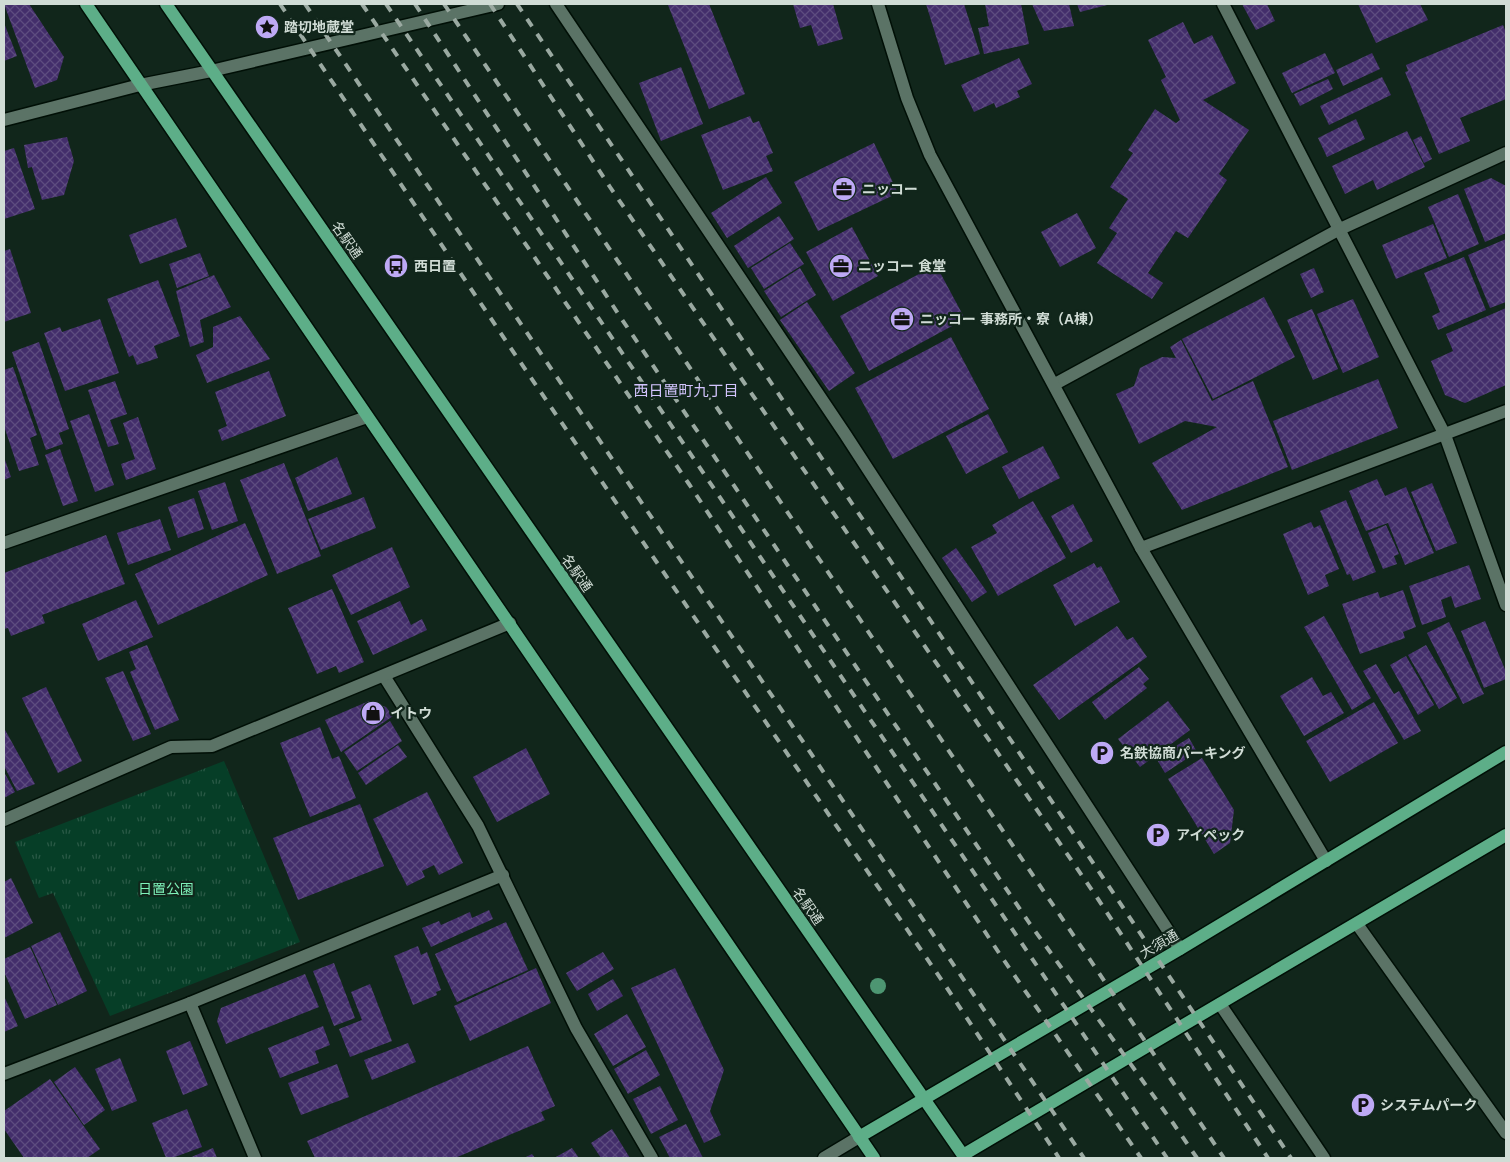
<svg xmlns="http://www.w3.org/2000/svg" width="1510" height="1162" font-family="Arial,'Noto Sans JP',sans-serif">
<defs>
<pattern id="park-tufts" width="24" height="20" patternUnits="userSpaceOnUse" patternTransform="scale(1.25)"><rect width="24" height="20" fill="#063e27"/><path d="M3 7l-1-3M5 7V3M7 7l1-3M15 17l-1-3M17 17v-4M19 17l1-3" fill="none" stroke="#295945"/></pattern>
<pattern id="building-cross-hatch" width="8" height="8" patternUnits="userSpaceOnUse" patternTransform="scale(1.25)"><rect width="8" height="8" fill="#432e6b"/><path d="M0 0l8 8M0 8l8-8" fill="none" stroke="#5d4c7f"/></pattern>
</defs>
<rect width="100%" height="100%" fill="#11261b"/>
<polygon fill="url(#park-tufts)" points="224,761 300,942 110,1016 53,893 39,898 15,842"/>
<g fill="url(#building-cross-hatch)">
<polygon points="4,4 29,4 64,57 57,80 35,88"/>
<polygon points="670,4 709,4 745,94 709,109 668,5"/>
<polygon points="793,4 833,4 843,39 818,46 811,25 800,28"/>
<polygon points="926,4 964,4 980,54 945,65"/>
<polygon points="985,4 1021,4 1029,44 984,54 978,28 989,26"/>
<polygon points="1032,4 1069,4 1074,26 1044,31"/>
<polygon points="1077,4 1111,4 1080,12"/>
<polygon points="1242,4 1267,4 1275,21 1256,30"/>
<polygon points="1358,4 1420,4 1428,20 1376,43"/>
<polygon points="1183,22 1194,44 1212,35 1236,83 1203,100 1249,130 1219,174 1227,180 1188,238 1176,231 1148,273 1163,283 1152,299 1097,263 1117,233 1109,228 1128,199 1110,187 1133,153 1128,150 1155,109 1176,123 1180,120 1161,80 1166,77 1148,40"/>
<polygon points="4,23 17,56 4,61"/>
<polygon points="1503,25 1505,30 1506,30 1506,99 1460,118 1470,141 1439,154 1405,72 1408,71 1406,65"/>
<polygon points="1325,53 1335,73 1292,93 1282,73"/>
<polygon points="1372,53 1380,69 1343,86 1336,70"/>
<polygon points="1019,58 1032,84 1017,91 1020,97 996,108 994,103 974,112 961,85"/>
<polygon points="681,67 703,124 661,141 639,83"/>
<polygon points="1382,77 1391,95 1329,125 1320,106"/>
<polygon points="1328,79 1333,89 1300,106 1294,94"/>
<polygon points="750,116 753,123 759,121 773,153 766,156 773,171 723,190 701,135"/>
<polygon points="1356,119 1365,139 1327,157 1318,138"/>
<polygon points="1407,131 1425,167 1377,190 1373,180 1345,194 1332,166"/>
<polygon points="1421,136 1432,159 1424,163 1413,140"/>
<polygon points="67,137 74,161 64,195 42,200 32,167 28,168 24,145"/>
<polygon points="874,143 898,193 818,231 794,182"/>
<polygon points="14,148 35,209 4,219 4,151"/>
<polygon points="766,177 782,203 727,238 711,213"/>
<polygon points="1491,178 1506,186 1506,233 1485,242 1464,189"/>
<polygon points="1458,194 1479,244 1449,257 1428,207"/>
<polygon points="1077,213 1096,248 1060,267 1041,232"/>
<polygon points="779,216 794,239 748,268 734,246"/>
<polygon points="176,218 187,247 140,264 129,235"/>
<polygon points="1433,224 1447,258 1396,279 1382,245"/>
<polygon points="852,227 878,276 833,301 806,252"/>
<polygon points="1506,239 1506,302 1490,308 1468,255"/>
<polygon points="790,243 804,264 764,289 751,268"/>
<polygon points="10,249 31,313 4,322 4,251"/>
<polygon points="200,253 209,276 177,288 169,264"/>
<polygon points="1464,257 1486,310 1438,330 1432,316 1440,312 1424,273"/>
<polygon points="936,265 965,319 869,371 840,316"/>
<polygon points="800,268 816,295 781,317 764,291"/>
<polygon points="1314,268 1324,292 1311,298 1300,274"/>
<polygon points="214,275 231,307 200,320 204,342 190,347 176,291"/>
<polygon points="158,280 180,336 154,346 158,358 137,365 133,355 129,357 107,299"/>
<polygon points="1264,297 1295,357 1213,399 1182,339"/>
<polygon points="1353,299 1379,357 1343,373 1317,314"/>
<polygon points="807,302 855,373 829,391 780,320"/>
<polygon points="1506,308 1506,385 1465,403 1445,395 1431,361 1453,351 1446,334"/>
<polygon points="1312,309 1338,369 1313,380 1287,320"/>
<polygon points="240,316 270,359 207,383 196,355 213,347 213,327"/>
<polygon points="100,319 119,373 65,391 44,333 60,327 62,332"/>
<polygon points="951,337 989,409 893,459 855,388"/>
<polygon points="1181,340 1212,401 1253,381 1288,467 1182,510 1152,463 1217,427 1185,421 1139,444 1116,394 1134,386 1140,368 1162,357 1176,358 1170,347"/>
<polygon points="39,342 69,429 59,433 63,444 46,450 12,352"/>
<polygon points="13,367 37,435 30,438 39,465 19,471 4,426 4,370"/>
<polygon points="269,371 286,416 222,441 218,430 227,426 215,392"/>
<polygon points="1378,379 1398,428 1292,470 1273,421"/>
<polygon points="115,381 127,414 110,420 119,444 108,447 88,390"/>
<polygon points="89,414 114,485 95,492 70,421"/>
<polygon points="988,414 1008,452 966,474 946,436"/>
<polygon points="138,417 156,469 126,480 121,464 135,459 123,423"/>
<polygon points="1043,446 1060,478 1019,499 1002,467"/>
<polygon points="60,449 78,501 63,506 45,455"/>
<polygon points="4,457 11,477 4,480"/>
<polygon points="337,457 352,494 308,511 295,478"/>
<polygon points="284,463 321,556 277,574 240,480"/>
<polygon points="1377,479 1385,496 1406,487 1434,553 1405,565 1388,523 1366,531 1349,491"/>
<polygon points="225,482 238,521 212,530 198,491"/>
<polygon points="1432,483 1457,543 1436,551 1411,492"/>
<polygon points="364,497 376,528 321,550 308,519"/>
<polygon points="194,498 204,529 178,538 168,507"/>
<polygon points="1346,500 1376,572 1353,581 1350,574 1347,575 1320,511"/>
<polygon points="1033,501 1066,558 998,596 971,547 997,533 992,525"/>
<polygon points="1073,504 1093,541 1071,553 1051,516"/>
<polygon points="160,519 171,550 128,565 117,533"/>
<polygon points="1311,522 1314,528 1320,525 1339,569 1325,575 1329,586 1308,595 1283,534"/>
<polygon points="245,523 268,575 158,625 135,574"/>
<polygon points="1386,525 1399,554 1394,556 1397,564 1383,569 1368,533"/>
<polygon points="106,535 125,584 42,615 45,623 11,636 8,628 4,629 4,573"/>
<polygon points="392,547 410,587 351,615 332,575"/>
<polygon points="956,548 987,592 972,602 942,558"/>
<polygon points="1094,563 1097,568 1101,566 1120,602 1075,626 1053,585"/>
<polygon points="1469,565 1481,599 1455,608 1451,596 1441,600 1446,617 1422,625 1409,586"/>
<polygon points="332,589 364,662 339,673 336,666 317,674 288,608"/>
<polygon points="1403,590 1416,627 1403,632 1405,638 1360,654 1342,604 1378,592 1380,598"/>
<polygon points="136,600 153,637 98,661 82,624"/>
<polygon points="400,601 411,625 422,619 427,630 373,655 357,621"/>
<polygon points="1324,616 1371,698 1352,710 1304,627"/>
<polygon points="1485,621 1506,672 1506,679 1484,688 1461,631"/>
<polygon points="1449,622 1484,694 1463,704 1427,633"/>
<polygon points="1117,626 1127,640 1133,637 1147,657 1059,720 1033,685"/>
<polygon points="147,645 179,720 155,730 130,672 136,669 129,652"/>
<polygon points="1426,645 1457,698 1439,709 1408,655"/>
<polygon points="1406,656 1434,705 1418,715 1390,665"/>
<polygon points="1376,664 1394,694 1399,691 1421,731 1404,740 1363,671"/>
<polygon points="1139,667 1149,679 1143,684 1147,688 1105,720 1092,702"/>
<polygon points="123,671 151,734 133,741 105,678"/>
<polygon points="1312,677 1323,696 1331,692 1344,713 1304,736 1280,696"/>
<polygon points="46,687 82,761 58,773 22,698"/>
<polygon points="369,701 386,707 393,716 341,752 325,720"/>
<polygon points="1168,701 1190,730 1140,767 1118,739"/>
<polygon points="1374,702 1398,743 1330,782 1306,741"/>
<polygon points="390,721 402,741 357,771 344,752"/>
<polygon points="320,727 332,759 339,756 356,798 310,817 280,743"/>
<polygon points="4,728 35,784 17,791 4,766"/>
<polygon points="1189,738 1197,752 1165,773 1156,758"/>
<polygon points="398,745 407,757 366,785 358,773"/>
<polygon points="526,748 550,794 497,822 473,777"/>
<polygon points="1202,758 1234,810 1230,843 1214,854 1168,779"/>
<polygon points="4,772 15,792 4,798"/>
<polygon points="427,792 463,863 439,875 434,865 422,871 425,877 407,886 373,819"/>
<polygon points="360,804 384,866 298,900 273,838"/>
<polygon points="11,878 33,923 4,938 4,882"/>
<polygon points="489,910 493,919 431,947 422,928 439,921 441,925 470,912 472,918"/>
<polygon points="506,922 528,970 457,1002 435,954"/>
<polygon points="60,932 87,991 58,1005 31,946"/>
<polygon points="418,946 421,955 427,952 441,990 436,992 437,995 413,1005 394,956"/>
<polygon points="30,947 57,1005 25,1019 4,972 4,959"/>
<polygon points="603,952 614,969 577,991 566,973"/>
<polygon points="334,963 355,1018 334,1026 313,971"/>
<polygon points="536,968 551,1003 470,1041 454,1006"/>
<polygon points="675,968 724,1070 710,1111 721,1135 704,1143 631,988"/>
<polygon points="305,974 319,1007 226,1044 217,1021 221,1008"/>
<polygon points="613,979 623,996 597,1011 588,994"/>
<polygon points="370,984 392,1041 350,1057 339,1029 362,1020 351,992"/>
<polygon points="4,996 18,1026 4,1032"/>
<polygon points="627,1014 646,1047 613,1066 594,1034"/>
<polygon points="323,1026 330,1045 315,1051 319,1063 280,1078 268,1048"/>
<polygon points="190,1041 208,1085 183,1095 166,1051"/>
<polygon points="408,1043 416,1062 372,1080 364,1060"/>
<polygon points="528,1046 555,1106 541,1112 545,1120 455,1158 315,1158 307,1141"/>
<polygon points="646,1050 660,1075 628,1094 614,1069"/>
<polygon points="120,1058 137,1101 112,1111 95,1069"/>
<polygon points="337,1064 349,1097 301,1115 288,1083"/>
<polygon points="75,1067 105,1110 84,1125 54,1082"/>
<polygon points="50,1079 100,1149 87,1158 24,1158 4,1129 4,1111"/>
<polygon points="660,1086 678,1120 651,1134 633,1099"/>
<polygon points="187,1109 202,1147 172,1158 166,1158 152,1123"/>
<polygon points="686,1124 703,1158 670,1158 659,1137"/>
<polygon points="612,1129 630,1158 601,1158 591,1143"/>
<polygon points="213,1148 217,1158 189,1158"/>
<polygon points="572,1148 579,1158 554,1158"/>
<polygon points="532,1154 535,1158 524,1158"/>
</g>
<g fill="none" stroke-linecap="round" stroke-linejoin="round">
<g stroke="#000f06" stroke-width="15">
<g id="minor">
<polyline points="556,4 845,434 1180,949"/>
<polyline points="1223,4 1445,435 1506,605"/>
<polyline points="4,120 140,85 211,71 498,4"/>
<polyline points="1055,384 1338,230 1506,153"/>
<polyline points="4,543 367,417"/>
<polyline points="1141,548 1506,411"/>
<polyline points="384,676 478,826 576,1028 652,1158"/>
<polyline points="4,820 171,747 212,746 510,623"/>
<polyline points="1357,924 1506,1133"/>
<polyline points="190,1003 255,1158"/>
<polyline points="1220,1004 1324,1158"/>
<polyline points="4,1074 190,1003 503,875"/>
</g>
</g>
<g stroke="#000f06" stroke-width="15">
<g id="tertiary">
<polyline points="878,4 907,98 930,155 1141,548 1326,861"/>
<polyline points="824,1158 859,1137"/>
</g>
</g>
<g stroke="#000f06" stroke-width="15">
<g id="primary">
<polyline points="86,4 874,1158"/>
<polyline points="166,4 965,1158"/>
<polyline points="859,1137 1180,949 1506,752"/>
<polyline points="963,1155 1506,835"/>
</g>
</g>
<use href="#minor" stroke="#5b7366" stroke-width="12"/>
<use href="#tertiary" stroke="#5b7366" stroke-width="12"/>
<use href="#primary" stroke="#5dae88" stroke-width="12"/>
<g stroke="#9aa9a1" stroke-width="4" stroke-dasharray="9 9" stroke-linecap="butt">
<polyline points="280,4 510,347 947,988 1059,1158"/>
<polyline points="305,4 1084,1158"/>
<polyline points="362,4 689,484 1001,956 1141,1158"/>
<polyline points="386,4 1167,1158"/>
<polyline points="415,4 621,318 894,723 1030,924 1173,1123 1197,1158"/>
<polyline points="444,4 1224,1158"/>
<polyline points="490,4 610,187 1098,899 1268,1158"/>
<polyline points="517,4 1291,1158"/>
</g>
</g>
<circle fill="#4d9672" cx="878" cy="986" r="8"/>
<defs>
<g id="sight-disc" transform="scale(1.25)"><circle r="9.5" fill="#bea9f5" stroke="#11261b"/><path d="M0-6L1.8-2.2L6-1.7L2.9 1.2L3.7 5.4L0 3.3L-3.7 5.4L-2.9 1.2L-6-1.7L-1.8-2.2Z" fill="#111"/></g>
<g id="office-disc" transform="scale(1.25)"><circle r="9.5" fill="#bea9f5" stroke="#11261b"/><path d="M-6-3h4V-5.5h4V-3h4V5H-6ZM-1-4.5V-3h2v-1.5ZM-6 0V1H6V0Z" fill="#111"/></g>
<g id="bus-disc" transform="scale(1.25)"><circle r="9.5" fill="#bea9f5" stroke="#11261b"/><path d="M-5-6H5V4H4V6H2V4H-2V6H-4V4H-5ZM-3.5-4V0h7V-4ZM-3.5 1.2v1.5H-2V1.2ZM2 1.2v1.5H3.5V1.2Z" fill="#111"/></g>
<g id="shop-disc" transform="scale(1.25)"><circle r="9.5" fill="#bea9f5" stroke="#11261b"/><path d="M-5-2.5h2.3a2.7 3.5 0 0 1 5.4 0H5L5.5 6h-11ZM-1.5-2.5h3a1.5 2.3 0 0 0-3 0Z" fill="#111"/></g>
<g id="parking-disc" transform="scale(1.25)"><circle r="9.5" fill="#bea9f5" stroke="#11261b"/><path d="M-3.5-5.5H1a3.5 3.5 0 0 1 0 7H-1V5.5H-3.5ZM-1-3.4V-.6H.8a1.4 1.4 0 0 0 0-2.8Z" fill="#111"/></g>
</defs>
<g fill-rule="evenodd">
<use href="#sight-disc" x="267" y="27"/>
<use href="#office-disc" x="844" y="189"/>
<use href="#bus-disc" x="396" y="266"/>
<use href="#office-disc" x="841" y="266"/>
<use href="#office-disc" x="902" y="319"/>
<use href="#shop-disc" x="373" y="713"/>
<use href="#parking-disc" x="1102" y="753"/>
<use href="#parking-disc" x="1158" y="835"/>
<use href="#parking-disc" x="1363" y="1105"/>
</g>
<g text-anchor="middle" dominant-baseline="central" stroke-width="4.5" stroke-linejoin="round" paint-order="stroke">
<g font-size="14" font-weight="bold" fill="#d0dcd5" stroke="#11261b" text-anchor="start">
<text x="284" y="27">踏切地蔵堂</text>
<text x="862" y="189">ニッコー</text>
<text x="414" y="266">西日置</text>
<text x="858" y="266">ニッコー 食堂</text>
<text x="920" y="319">ニッコー 事務所・寮（A棟）</text>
<text x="390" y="713">イトウ</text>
<text x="1120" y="753">名鉄協商パーキング</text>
<text x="1176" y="835">アイペック</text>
<text x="1380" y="1105">システムパーク</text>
</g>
<g font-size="14" fill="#d0dcd5" stroke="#11261b">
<text transform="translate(347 240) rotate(55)">名駅通</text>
<text transform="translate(577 573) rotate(55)">名駅通</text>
<text transform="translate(808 906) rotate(55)">名駅通</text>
<text transform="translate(1159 944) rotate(-30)">大須通</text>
</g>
<g font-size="14" fill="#7ef1b9" stroke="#11261b">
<text x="166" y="889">日置公園</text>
</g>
<g font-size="15" fill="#d3c4fd" stroke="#11261b">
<text x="686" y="390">西日置町九丁目</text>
</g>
</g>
<rect width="1510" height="1162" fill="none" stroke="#d0dcd5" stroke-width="10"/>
</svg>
